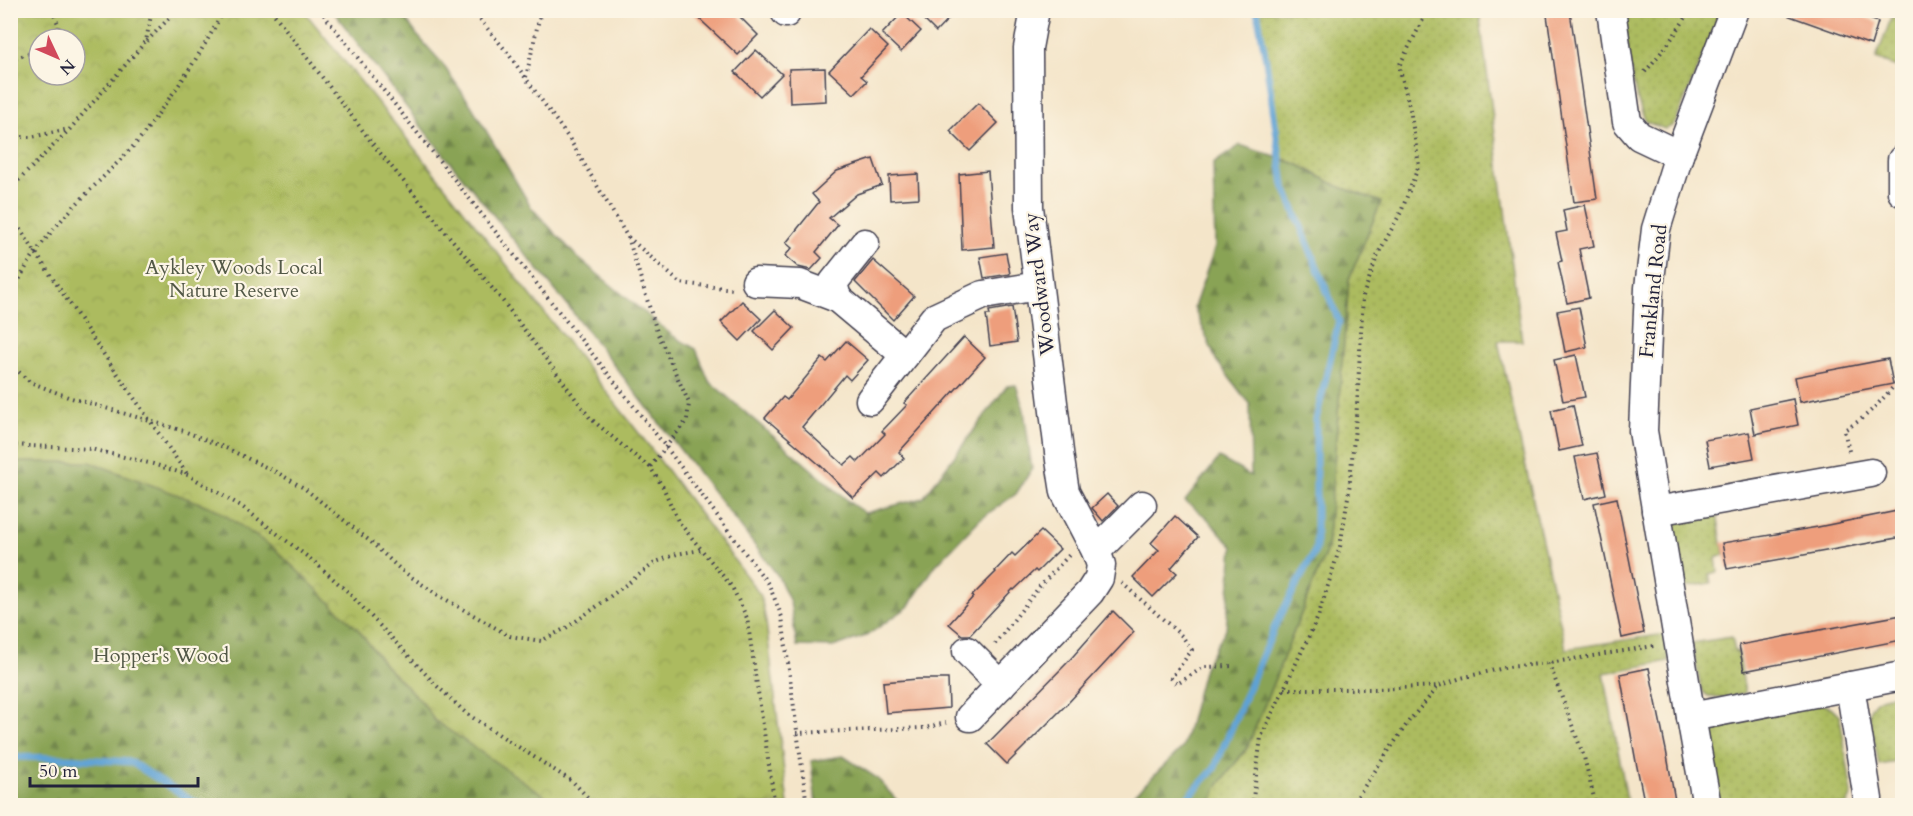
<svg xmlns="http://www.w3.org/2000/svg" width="1913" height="816" font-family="Cardo,serif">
<defs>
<pattern id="grass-dots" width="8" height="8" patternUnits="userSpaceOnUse" patternTransform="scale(1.5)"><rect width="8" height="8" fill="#acbb5e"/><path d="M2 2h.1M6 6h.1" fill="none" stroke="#94a053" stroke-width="1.8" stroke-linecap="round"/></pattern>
<pattern id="forest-firs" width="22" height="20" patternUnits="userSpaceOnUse" patternTransform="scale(1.5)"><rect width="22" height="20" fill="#89a355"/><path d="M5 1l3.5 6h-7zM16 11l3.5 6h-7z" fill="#708448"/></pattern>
<pattern id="park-crowns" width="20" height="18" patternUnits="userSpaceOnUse" patternTransform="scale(1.5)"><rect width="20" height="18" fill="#acbb5e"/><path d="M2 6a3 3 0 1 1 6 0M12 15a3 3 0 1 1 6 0" fill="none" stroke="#94a053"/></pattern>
</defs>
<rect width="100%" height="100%" fill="#fcf5e5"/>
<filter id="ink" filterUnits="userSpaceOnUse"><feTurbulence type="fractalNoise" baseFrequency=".0167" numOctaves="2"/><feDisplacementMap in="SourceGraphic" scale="12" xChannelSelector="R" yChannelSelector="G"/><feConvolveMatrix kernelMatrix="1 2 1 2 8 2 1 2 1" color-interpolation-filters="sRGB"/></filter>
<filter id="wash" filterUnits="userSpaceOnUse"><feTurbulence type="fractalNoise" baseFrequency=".008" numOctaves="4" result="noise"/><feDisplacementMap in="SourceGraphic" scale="24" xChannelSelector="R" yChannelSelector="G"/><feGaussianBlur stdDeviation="1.35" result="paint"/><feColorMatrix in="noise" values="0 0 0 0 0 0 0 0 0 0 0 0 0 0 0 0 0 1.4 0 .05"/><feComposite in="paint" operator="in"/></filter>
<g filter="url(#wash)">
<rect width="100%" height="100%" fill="#f4e5c9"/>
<g fill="url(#grass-dots)" stroke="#676e4c" stroke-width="1.5">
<polygon points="1257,11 1479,11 1522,341 1498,341 1566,649 1665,634 1669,661 1604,673 1628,805 1211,806 1217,787 1247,748 1327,549 1349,279 1381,202 1335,185 1299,165 1280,158 1266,60"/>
<path d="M1623,11h98l-45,110 -4,5 -7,3 -19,-7c-16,-34 -18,-74 -23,-111z"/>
<polygon points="1892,16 1902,20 1902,69 1876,59"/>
<polygon points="1717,514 1724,555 1716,558 1718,572 1709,574 1711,583 1682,588 1672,528 1676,523"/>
<path d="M1732,637l3,15 3,-1 7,42c-15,3 -35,11 -44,-4l-9,-46z"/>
<path d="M1902,693v68l-23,4 -10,-51c4,-18 18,-18 33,-21z"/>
<polygon points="1819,703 1832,708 1840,717 1852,794 1847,805 1713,805 1704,726"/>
</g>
<g fill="url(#forest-firs)" stroke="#566248" stroke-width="1.5">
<polygon points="333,11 400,11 417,35 441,62 471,105 531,207 577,257 673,336 696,349 709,381 853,505 865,513 923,498 1007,386 1016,385 1024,410 1032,469 1016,494 980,519 935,566 908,607 866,636 833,647 797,646 790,602 778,576 743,530 563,300 427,134"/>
<polygon points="1240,145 1299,165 1335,185 1381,202 1349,279 1327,549 1247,748 1217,787 1211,805 1124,805 1183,747 1204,667 1226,629 1233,547 1206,517 1185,501 1219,458 1251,476 1250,405 1216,360 1194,307 1215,247 1213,164"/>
<polygon points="11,462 90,462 216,509 275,549 358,629 385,665 423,703 434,720 554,802 556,805 11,806"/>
<polygon points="843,756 877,778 901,805 816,805 811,761"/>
</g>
<path fill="url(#park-crowns)" stroke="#676e4c" stroke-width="1.5" fill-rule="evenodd" d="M11,10l293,1 148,184 197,251 112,150 5,26 22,183h-232l-2,-3 -120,-82 -11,-17 -38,-38 -27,-36 -83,-80 -59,-40 -126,-47h-79zM39,39h36v36h-36z"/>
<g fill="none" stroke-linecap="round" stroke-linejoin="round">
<g stroke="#5fa2d4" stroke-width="7">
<polyline points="10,757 66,758 131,762 191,800 203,806"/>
<polyline points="1180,806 1214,769 1276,624 1316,549 1316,420 1339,321 1284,185 1266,60 1257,10"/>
</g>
</g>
<g id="blocks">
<g fill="#ee9e7c">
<polygon points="690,10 733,10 758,35 738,55"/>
<polygon points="914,10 957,10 936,32"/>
<polygon points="1784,10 1844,10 1878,22 1871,45 1784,14"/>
<polygon points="1570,11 1597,199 1574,202 1547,15"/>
<polygon points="902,13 921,31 901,52 882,34"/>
<polygon points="869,29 888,47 861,76 867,81 854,94 829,71"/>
<polygon points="756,50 782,74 760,96 735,72"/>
<polygon points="825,68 826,101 790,103 789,69"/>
<polygon points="978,103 998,123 970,151 950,131"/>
<polygon points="873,159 882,185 857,194 829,218 838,225 816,252 822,258 811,270 798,267 785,256 792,248 786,243 819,202 812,194 837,171"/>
<polygon points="988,171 994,247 962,250 959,174"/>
<polygon points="918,174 919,198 890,200 889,176"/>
<polygon points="1585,205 1594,246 1579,249 1589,298 1567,303 1558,262 1562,261 1556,233 1567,231 1563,210"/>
<polygon points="1006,253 1010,274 984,278 980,257"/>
<polygon points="873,260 914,296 893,320 855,282"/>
<polygon points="742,301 761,319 740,341 721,322"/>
<polygon points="1012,307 1017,342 990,346 986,315 990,315 989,311"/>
<polygon points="1579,307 1587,347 1565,352 1557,311"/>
<polygon points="775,310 794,328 773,350 754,331"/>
<polygon points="964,337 985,357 899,452 904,458 884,478 879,473 853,498 821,466 765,418 783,397 787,400 822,358 827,362 846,341 868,360 850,380 845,375 802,427 844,465 853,457 858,462 885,434 882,431 907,405 904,403"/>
<polygon points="1576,355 1585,397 1563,401 1554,360"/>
<polygon points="1888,359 1893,384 1800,402 1795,377"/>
<polygon points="1793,399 1798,425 1755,434 1750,408"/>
<polygon points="1573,405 1582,446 1559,451 1551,410"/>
<polygon points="1749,432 1754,458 1710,466 1705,440"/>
<polygon points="1597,453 1606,494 1584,499 1575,457"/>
<polygon points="1107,494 1118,506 1103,521 1092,508"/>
<polygon points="1617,498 1644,633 1622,638 1594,503"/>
<polygon points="1902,510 1902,537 1727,569 1722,543 1818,527"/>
<polygon points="1175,516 1198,537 1171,568 1177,573 1153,597 1133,577 1159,550 1151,543"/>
<polygon points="1041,531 1060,549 1037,572 1035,570 1014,590 1013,589 970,635 962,635 949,624 973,597 972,596 996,572 995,571 1012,553 1015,556"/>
<polygon points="1113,611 1134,632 1068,703 1007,764 987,744 1067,663"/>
<polygon points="1902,615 1902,640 1744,671 1739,645"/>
<polygon points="1649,668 1666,750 1676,806 1645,806 1636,762 1620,674"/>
<polygon points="918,679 948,679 949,708 886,713 883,682"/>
</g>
</g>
</g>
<g filter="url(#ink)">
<use href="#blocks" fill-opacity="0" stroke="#423f50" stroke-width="1.5"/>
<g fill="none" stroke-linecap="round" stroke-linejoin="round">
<g stroke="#423f50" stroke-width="31">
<g id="minor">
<polyline points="784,10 786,13"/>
<polyline points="1611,10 1627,122 1639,136 1679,155"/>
<polyline points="1902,160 1902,192"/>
<polyline points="865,243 833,283 837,298 905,355"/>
<polyline points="756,282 800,284 837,298"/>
<polyline points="870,400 934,318 983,295 1038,286"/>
<polyline points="1656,511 1871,473"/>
<polyline points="1096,551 1142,505"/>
<polyline points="967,651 1001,685"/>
<polyline points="1850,686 1868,799 1866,806"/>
<polyline points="970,717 1090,592 1099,578 1101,565 1096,551 1065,492 1060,460 1029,207 1028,48 1035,10"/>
<polyline points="1691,717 1643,431 1649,288 1656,229 1679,155 1734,10"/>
<polyline points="1707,806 1691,717 1902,676"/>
</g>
</g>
<g stroke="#423f50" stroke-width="4" stroke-dasharray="1.5 4.5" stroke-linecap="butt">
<polyline points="52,10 59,26 55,39"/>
<polyline points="271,10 376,148 502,300 590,418 630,452 650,467 663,487 678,521 732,587 747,618 775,806"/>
<polyline points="320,10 666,447 769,585 782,617 807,806"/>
<polyline points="472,10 507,52 570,140 627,236 680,283 733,289"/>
<polyline points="147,41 177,10"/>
<polyline points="10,60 39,50"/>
<polyline points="1645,72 1668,44 1691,10"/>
<polyline points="526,77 541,10"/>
<polyline points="10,137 32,137 69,129"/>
<polyline points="10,189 70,129 146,41 152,10"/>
<polyline points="10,214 91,336 187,474"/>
<polyline points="628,237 657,332 689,403 687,420 650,467"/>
<path d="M10,301c24,-66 83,-110 128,-160 9,-11 17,-23 25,-34 23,-31 43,-63 61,-97"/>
<polyline points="10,364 30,382 68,397 184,431 228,449 278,473 304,488 371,542 401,570 438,595 510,636 541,641 566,628 592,610 656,562 677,554 701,550"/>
<polyline points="10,445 91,449 153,464 188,475 241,506 313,561 347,591 437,686 467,714 573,782 596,806"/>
<path d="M1849,451l-5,-21c25,-13 40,-33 58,-53"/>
<polyline points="1122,583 1182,636 1192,650 1171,678 1177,684 1204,667 1233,666"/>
<polyline points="995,644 1040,586 1071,553"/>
<polyline points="1549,663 1584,757 1596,806"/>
<polyline points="1284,689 1377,689 1439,686"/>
<polyline points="796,733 925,728 946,723"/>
<polyline points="1252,806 1261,737 1318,617 1340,547 1349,491 1357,406 1363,296 1378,254 1401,212 1419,165 1410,109 1399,66 1425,16 1471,10"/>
<polyline points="1351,806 1409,721 1439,686 1461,678 1508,667 1549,663 1654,646"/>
</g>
<use href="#minor" stroke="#fff" stroke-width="28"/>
</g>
</g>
<g text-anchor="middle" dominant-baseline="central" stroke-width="4.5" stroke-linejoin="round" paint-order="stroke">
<g font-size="20" fill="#525847" stroke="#fcf5e5">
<text x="234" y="267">Aykley Woods Local<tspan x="234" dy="23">Nature Reserve</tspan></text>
<text x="161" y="655">Hopper's Wood</text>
</g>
<g font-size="20" fill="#22223b" stroke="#fcf5e5">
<text transform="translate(1039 284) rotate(-97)">Woodward Way</text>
<text transform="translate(1653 291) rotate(-84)">Frankland Road</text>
</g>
</g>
<rect width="1913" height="816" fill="none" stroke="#fcf5e5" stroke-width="36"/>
<g transform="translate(57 57) rotate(134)"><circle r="28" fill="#fcf5e5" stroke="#a5a1a1" stroke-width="1.5"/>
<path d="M0-4.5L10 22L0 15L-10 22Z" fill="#d1495b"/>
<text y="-9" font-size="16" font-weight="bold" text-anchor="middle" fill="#22223b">N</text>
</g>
<path d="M30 777v9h168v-9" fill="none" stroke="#22223b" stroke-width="3"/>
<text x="39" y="777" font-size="18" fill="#22223b" stroke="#fcf5e5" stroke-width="4.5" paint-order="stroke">50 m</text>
</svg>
